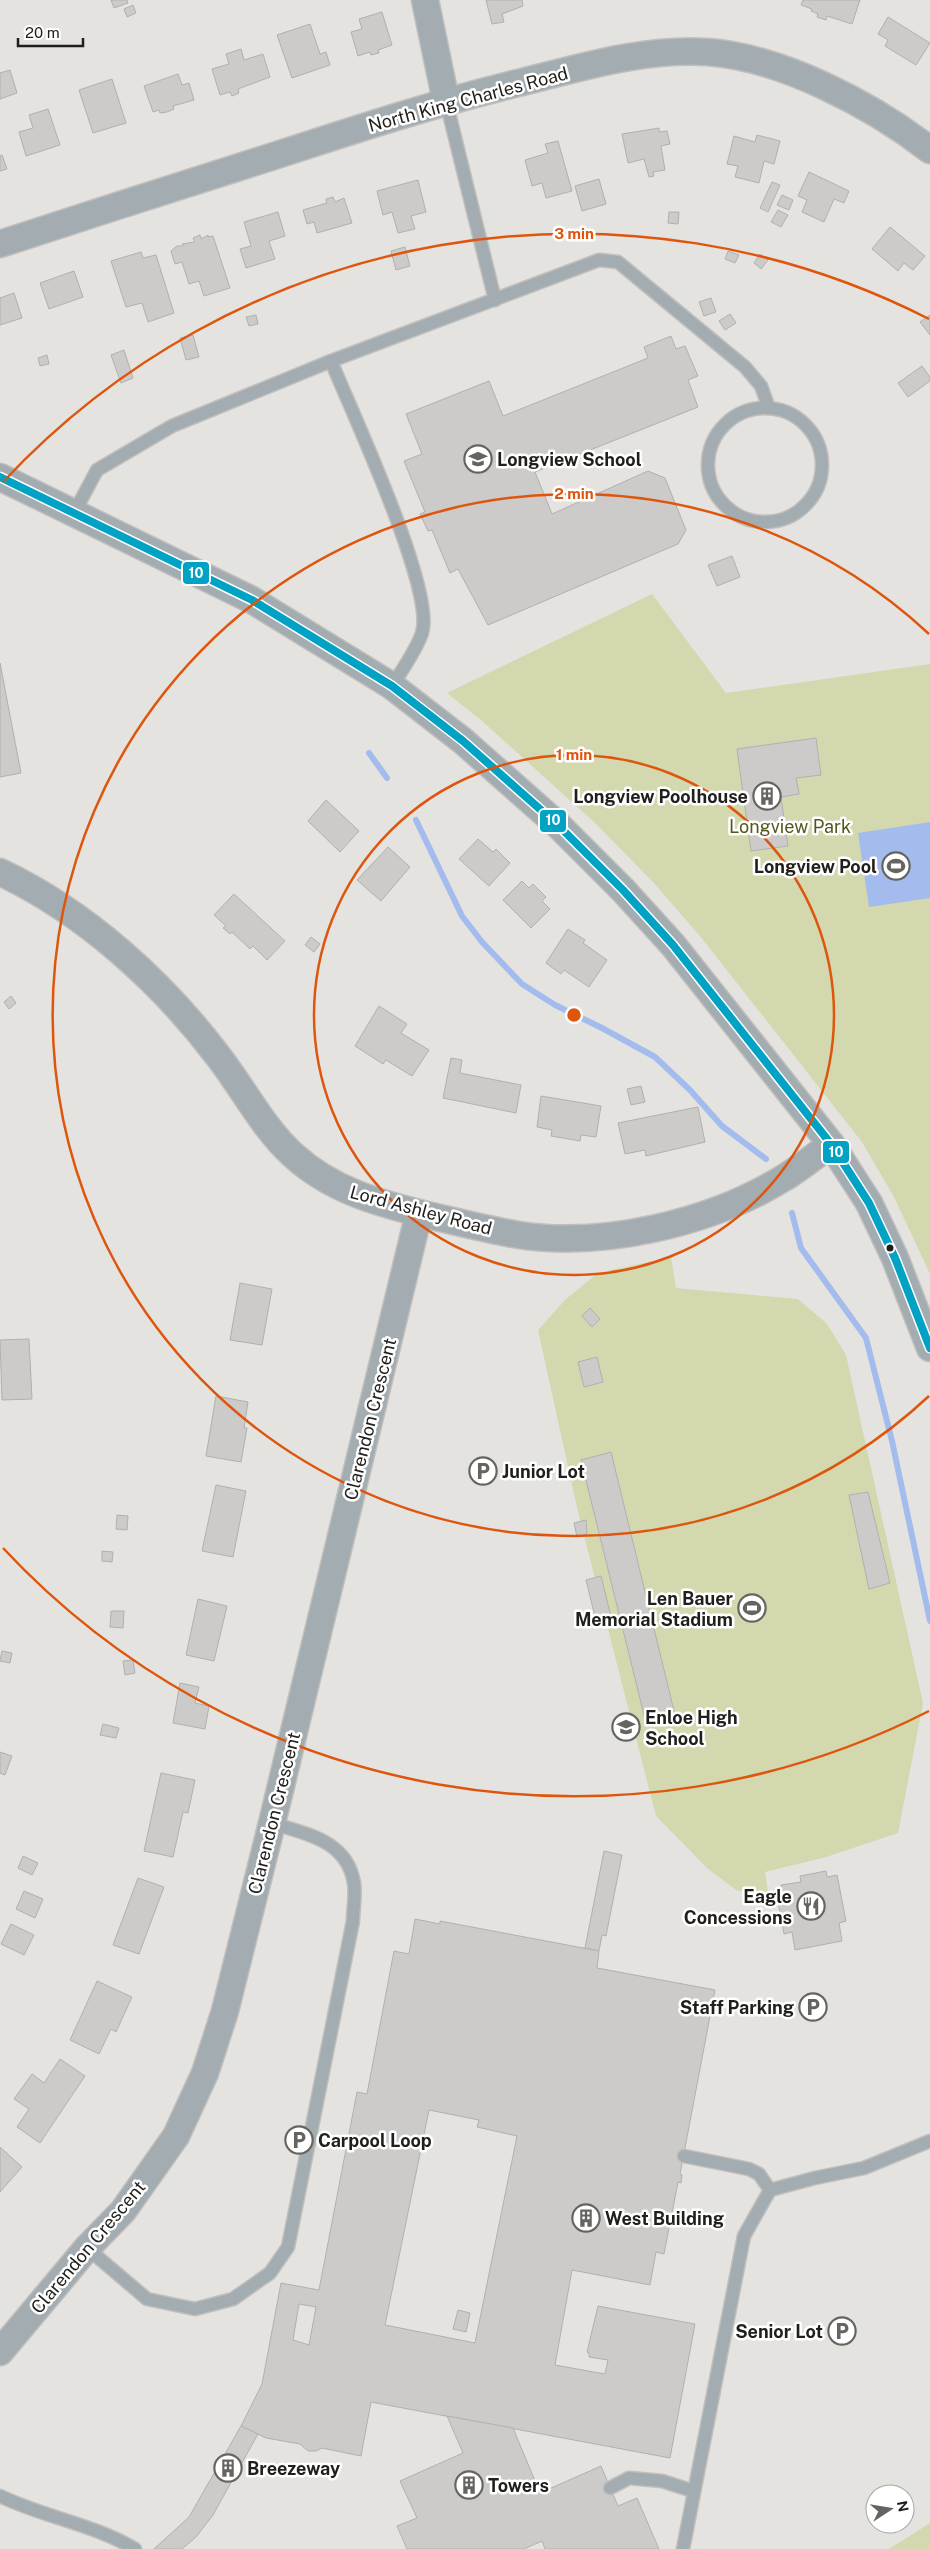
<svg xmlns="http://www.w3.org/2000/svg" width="930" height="2549" font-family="'Public Sans',sans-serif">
<rect width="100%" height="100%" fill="#e4e3df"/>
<g fill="#d4d8af">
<polygon points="652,594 726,693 930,664 930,1274 894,1197 862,1142 700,936 653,882 594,822 481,720 447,693"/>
<polygon points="671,1257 676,1288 798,1299 827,1324 846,1355 923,1703 898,1833 826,1857 765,1872 769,1898 736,1890 707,1868 656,1816 578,1512 538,1330 566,1299 598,1273"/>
<polygon points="930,2523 930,2549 889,2549"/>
</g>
<polygon fill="#a3bced" points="930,822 930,898 869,907 858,833"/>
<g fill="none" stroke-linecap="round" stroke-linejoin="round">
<g stroke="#a3bced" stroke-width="6">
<polyline points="369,753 387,778"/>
<polyline points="416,820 462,916 482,942 522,984 555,1005 602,1028 655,1057 690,1090 722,1126 766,1159"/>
<polyline points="792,1213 801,1248 866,1338 892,1441 930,1621"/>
</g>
</g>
<g fill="#cdcbca" stroke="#b1b0af" fill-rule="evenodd">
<polygon points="111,0 127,0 128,3 114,8"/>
<polygon points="486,0 522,0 523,6 502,14 504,22 492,24"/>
<polygon points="803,0 860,0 852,24 827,16 826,20 817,17 818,14 811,11 812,9 801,5"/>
<polygon points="133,5 136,13 127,17 124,9"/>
<polygon points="382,12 392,45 378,50 379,53 371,55 370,52 358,56 351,32 362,29 359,19"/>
<polygon points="888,17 930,43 916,65 885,46 888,40 878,34"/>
<polygon points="310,24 320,54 326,52 330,65 292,78 277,35"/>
<polygon points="241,49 244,60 263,54 270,77 238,89 239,93 232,96 230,92 220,95 212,69 229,64 226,54"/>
<polygon points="10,70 17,93 0,99 0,73"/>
<polygon points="178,74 182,85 189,83 194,100 173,106 174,109 167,112 160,113 159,110 153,112 144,86"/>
<polygon points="112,79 126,123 93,133 79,90"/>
<polygon points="48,109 60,145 26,156 19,132 33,128 29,115"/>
<polygon points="659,128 659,132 667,131 670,144 661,146 665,170 653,172 654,176 649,177 644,159 628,163 622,134"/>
<polygon points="757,135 780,141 774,164 764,161 759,183 735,177 738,166 727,164 734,136 755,142"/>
<polygon points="558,141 572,191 546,198 542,183 532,186 525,160 548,153 545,144"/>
<polygon points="2,155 7,169 0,171 0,156"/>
<polygon points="809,172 849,191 844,203 834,199 824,222 802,212 807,200 798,196"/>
<polygon points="599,179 606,204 582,211 575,186"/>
<polygon points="418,180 426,212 411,216 415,229 398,233 392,212 383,215 377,191"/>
<polygon points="772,182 780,185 768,212 760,208"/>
<polygon points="782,195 793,200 789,210 777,205"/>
<polygon points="333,197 335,202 344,198 352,223 317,233 314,222 307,224 303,210 327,203 326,199"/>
<polygon points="778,210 788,215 781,227 771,222"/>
<polygon points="278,212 285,236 269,241 275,259 246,268 240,249 251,246 244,222"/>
<polygon points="669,212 679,212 678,224 668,223"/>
<polygon points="890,227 925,256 913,270 904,263 898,271 872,249"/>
<polygon points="200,235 201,239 208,235 208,237 213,236 230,288 204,296 199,281 189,284 182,262 175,264 171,251 177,246 183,246 182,244 195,242 193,238"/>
<polygon points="405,247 410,266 396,270 391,251"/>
<polygon points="728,251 739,255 735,263 725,259"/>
<polygon points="141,252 143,258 156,255 174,313 148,322 142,303 126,307 111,261"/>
<polygon points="760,254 768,260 761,269 754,263"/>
<polygon points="74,271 83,297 49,309 40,283"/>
<polygon points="14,293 22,318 0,325 0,298"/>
<polygon points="711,298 716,312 704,316 699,302"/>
<polygon points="730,314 736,323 725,330 719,321"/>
<polygon points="256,315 258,324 249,326 246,317"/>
<polygon points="930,315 930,335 920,322"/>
<polygon points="193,335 199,357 186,360 180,338"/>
<polygon points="671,336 676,349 685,346 698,376 688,380 698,407 535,472 552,514 648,471 665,478 686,530 678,544 488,625 458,569 450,573 432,530 428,531 420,514 425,512 404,461 422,454 406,414 489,381 503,416 648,358 644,347"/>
<polygon points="124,350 133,378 121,383 111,355"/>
<polygon points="47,355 49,364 40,366 38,358"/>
<polygon points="922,366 930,377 930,381 908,397 898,383"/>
<polygon points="732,556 740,577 717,586 708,565"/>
<polygon points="0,663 21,773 0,777"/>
<polygon points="816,738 821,775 796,778 799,794 781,797 788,846 751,851 737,749"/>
<polygon points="326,800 359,831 340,852 308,821"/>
<polygon points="478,839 493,852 496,849 510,863 489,886 459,859"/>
<polygon points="388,847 410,867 381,901 357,880"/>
<polygon points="522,881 529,888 533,884 546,897 542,901 550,909 531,928 503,900"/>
<polygon points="234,894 285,941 267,960 253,946 250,949 232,932 230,934 223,928 226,926 214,915"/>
<polygon points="568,929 585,940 583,943 607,960 589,987 564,970 561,974 546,963"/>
<polygon points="311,937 320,944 314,952 305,945"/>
<polygon points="11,996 16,1003 9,1009 4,1002"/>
<polygon points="379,1006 407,1024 401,1033 429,1050 412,1076 386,1060 383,1064 355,1046"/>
<polygon points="451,1058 462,1060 460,1073 521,1085 516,1113 443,1098"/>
<polygon points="641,1086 645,1102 631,1105 627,1089"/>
<polygon points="541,1096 601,1106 596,1137 581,1135 580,1141 551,1136 552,1130 537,1127"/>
<polygon points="698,1107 705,1142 646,1156 645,1150 625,1154 618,1123"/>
<polygon points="240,1283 272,1289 262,1345 230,1340"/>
<polygon points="590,1308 600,1319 592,1327 582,1316"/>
<polygon points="29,1339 32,1399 2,1400 0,1340"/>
<polygon points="597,1357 603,1382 584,1387 578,1362"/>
<polygon points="216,1396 248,1402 244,1428 247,1428 241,1462 206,1456"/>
<polygon points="611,1452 675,1715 646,1723 581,1460"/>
<polygon points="216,1485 246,1491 233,1557 202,1551"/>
<polygon points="868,1492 890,1583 869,1589 849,1495"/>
<polygon points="117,1515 128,1516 127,1530 116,1529"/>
<polygon points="586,1520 587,1534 577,1537 574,1523"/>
<polygon points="102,1551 113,1552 112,1562 102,1561"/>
<polygon points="601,1576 612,1621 597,1625 586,1580"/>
<polygon points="198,1599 227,1606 214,1661 186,1655"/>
<polygon points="111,1611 124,1611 123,1628 110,1627"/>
<polygon points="2,1651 12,1653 10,1663 0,1661"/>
<polygon points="133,1660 135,1673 125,1675 123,1661"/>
<polygon points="180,1683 199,1687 195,1703 209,1706 205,1729 173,1723"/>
<polygon points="103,1724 119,1728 116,1738 100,1735"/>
<polygon points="0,1752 12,1756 5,1775 0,1773"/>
<polygon points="161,1773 195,1780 188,1813 183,1812 173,1857 144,1851"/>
<polygon points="604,1851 622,1855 606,1936 602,1935 599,1951 585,1948"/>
<polygon points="23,1856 38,1863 32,1875 18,1868"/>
<polygon points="826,1871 827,1877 837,1875 846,1921 839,1923 842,1941 795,1950 792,1932 784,1934 776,1891 782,1890 781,1885 801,1882 800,1876"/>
<polygon points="138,1878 164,1887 139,1954 113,1945"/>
<polygon points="24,1891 43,1899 35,1918 16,1909"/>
<path d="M415,1919l25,5v-3l159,30 -2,17 118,22 -35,184 2,1 -1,8 -3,-1 -14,72 -8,-2 -6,33 -78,-15 -17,95 50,9 3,-14 -19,-3v-4l-2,-1 11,-46 97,18 -25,134 -299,-56 -10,54 -39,-8 -6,3h-8l-8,-7 -34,-6 -25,-12 21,-42 19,-101 38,7 38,-198 10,2 27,-143 15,3zM429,2110l50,10 -2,7 40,9 -42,207 -90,-18zM299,2304l17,3 -7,38 -16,-5z"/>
<polygon points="11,1924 34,1935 24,1955 1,1944"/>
<polygon points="97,1981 132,1997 116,2032 111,2029 99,2054 70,2040"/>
<polygon points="60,2059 85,2076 40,2143 17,2127 29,2109 14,2099 32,2074 44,2083"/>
<polygon points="0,2147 22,2167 0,2192"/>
<polygon points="458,2310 470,2313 466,2332 453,2329"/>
<polygon points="447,2416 513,2428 540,2493 601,2466 618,2506 637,2498 659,2549 545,2549 542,2541 524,2549 407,2549 397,2526 417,2518 400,2481 463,2453"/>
<polygon points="241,2426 258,2434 213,2515 196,2537 182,2549 154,2549 189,2517"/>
</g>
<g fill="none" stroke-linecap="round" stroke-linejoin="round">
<g stroke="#c0bfbd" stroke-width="15">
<g id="service">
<polyline points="446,101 495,300"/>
<polyline points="331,361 599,260 618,262 745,367 761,386 769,408"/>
<circle cx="765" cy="465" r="57"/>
<path d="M74,513l23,-43 75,-44 159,-65c20,49 105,230 91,272 -6,18 -20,37 -30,53"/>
<polyline points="684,2156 749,2169 759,2174 770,2190"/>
<path d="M87,2248l60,51 48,10 38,-10 37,-26 18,-26 65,-326c0,-12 3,-26 1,-38 -7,-43 -48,-49 -82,-60"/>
<polyline points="610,2488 629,2478 662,2481 693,2491"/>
<path d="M0,2496c43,21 93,28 135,53"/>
<polyline points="683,2549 744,2236 770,2190 815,2178 864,2168 930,2141"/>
</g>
</g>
<g stroke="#c0bfbd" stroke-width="29">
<g id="minor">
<polyline points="425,0 446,101"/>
<path d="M0,244c92,-30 185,-60 277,-89 80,-26 159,-52 241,-72 62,-15 124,-35 189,-31 74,5 165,53 223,98"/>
<polyline points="0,477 252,600 392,686 463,741 559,826 623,890 673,945 831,1144 869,1203 895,1258 930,1348"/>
<path d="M0,872c85,40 162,110 218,184 25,32 45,72 75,99 38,35 85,48 134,60 31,7 61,15 92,20 84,13 191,-12 263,-56 17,-10 33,-23 49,-35"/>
<polyline points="0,2352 87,2248 123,2211 176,2136 205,2073 225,2011 272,1823 419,1213"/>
</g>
</g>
<use href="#service" stroke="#a3acb0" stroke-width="12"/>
<use href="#minor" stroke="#a3acb0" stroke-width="26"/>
<g stroke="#fff" stroke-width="11">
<polyline id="bus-1" points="0,477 252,600 392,686 463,741 559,826 623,890 673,945 831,1144 869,1203 895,1258 930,1348"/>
</g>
<use href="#bus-1" stroke="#02a2c5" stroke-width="8"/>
</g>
<g fill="none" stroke="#de560d" stroke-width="2.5">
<circle cx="574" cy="1015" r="260"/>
<path d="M929 1396A521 521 0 1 1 929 634"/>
<path d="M929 1711A781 781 0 0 1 3 1548M3 482A781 781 0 0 1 929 319"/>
</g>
<defs>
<g id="school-ring" transform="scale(1.4375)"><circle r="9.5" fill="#fff" stroke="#656460" stroke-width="1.5"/><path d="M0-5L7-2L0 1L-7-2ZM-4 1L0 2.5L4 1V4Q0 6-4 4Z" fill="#656460"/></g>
<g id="building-ring" transform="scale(1.4375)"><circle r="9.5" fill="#fff" stroke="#656460" stroke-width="1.5"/><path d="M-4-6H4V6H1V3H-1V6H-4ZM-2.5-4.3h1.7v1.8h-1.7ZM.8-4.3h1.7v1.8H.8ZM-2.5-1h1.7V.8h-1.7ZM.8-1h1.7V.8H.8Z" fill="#656460"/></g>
<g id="stadium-ring" transform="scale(1.4375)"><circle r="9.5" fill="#fff" stroke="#656460" stroke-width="1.5"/><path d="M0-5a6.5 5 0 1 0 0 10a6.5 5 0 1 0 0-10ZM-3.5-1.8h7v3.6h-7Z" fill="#656460"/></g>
<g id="parking-ring" transform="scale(1.4375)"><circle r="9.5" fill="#fff" stroke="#656460" stroke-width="1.5"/><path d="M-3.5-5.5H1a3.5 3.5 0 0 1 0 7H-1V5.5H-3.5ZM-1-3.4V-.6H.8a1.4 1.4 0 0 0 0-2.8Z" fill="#656460"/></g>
<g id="restaurant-ring" transform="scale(1.4375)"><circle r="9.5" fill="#fff" stroke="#656460" stroke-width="1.5"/><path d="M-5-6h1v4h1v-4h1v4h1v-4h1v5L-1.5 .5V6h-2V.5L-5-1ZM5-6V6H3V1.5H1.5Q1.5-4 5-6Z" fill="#656460"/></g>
</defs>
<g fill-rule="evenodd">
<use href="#school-ring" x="478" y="459"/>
<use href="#building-ring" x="767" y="796"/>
<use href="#stadium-ring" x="896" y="866"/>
<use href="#parking-ring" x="483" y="1471"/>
<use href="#stadium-ring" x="752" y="1608"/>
<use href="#school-ring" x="626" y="1727"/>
<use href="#restaurant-ring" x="811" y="1906"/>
<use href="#parking-ring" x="813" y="2007"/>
<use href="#parking-ring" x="299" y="2140"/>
<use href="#building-ring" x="586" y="2218"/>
<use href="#parking-ring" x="842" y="2331"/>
<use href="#building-ring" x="228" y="2468"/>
<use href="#building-ring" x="469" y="2485"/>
</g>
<circle fill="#201f1c" stroke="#fff" stroke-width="2" cx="890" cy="1248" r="4.5"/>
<g text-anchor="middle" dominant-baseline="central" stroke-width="5" stroke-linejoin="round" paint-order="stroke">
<g font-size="18" fill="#201f1c" stroke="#fff">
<text transform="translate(468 99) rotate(-15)">North King Charles Road</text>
<text transform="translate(421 1210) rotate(15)">Lord Ashley Road</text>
<text transform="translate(370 1419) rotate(-76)">Clarendon Crescent</text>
<text transform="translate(274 1813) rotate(-76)">Clarendon Crescent</text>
<text transform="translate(88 2247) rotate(-50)">Clarendon Crescent</text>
</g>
<g font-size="18" font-weight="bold" fill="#201f1c" stroke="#fff" text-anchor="start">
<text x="497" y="459">Longview School</text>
<text x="748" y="796" text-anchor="end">Longview Poolhouse</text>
<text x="877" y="866" text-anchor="end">Longview Pool</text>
<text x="502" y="1471">Junior Lot</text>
<text x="733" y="1598" text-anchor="end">Len Bauer<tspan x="733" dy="21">Memorial Stadium</tspan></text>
<text x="645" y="1717">Enloe High<tspan x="645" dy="21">School</tspan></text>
<text x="792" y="1896" text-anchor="end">Eagle<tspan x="792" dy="21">Concessions</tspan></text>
<text x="794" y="2007" text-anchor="end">Staff Parking</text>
<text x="318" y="2140">Carpool Loop</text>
<text x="605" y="2218">West Building</text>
<text x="823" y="2331" text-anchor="end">Senior Lot</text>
<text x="247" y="2468">Breezeway</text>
<text x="488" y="2485">Towers</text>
</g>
<g font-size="18" fill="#535818" stroke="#fff">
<text x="790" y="826">Longview Park</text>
</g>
</g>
<circle cx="574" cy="1015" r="8" fill="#de560d" stroke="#fff" stroke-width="2.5"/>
<g font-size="15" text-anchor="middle" font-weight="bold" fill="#de560d" stroke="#fff" stroke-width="5" stroke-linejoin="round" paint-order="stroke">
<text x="574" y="239">3 min</text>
<text x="574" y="499">2 min</text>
<text x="574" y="760">1 min</text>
</g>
<g stroke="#fff" stroke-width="2">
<rect x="182" y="561" width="28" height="24" rx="5" fill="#02a2c5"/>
<rect x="539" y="809" width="28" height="24" rx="5" fill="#02a2c5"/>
<rect x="822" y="1140" width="28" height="24" rx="5" fill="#02a2c5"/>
</g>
<g font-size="14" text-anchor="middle" font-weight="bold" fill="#fff">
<text x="196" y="578">10</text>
<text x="553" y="825">10</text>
<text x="836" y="1157">10</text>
</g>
<g transform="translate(890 2509) rotate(78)"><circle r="24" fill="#ffffff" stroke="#a6a5a4"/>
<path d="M0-4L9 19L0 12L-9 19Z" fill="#656460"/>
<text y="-8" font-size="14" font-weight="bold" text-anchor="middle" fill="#201f1c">N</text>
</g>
<path d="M18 38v8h65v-8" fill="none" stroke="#201f1c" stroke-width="2.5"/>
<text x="25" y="38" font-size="15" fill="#201f1c" stroke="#ffffff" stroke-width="4" paint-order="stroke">20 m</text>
</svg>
